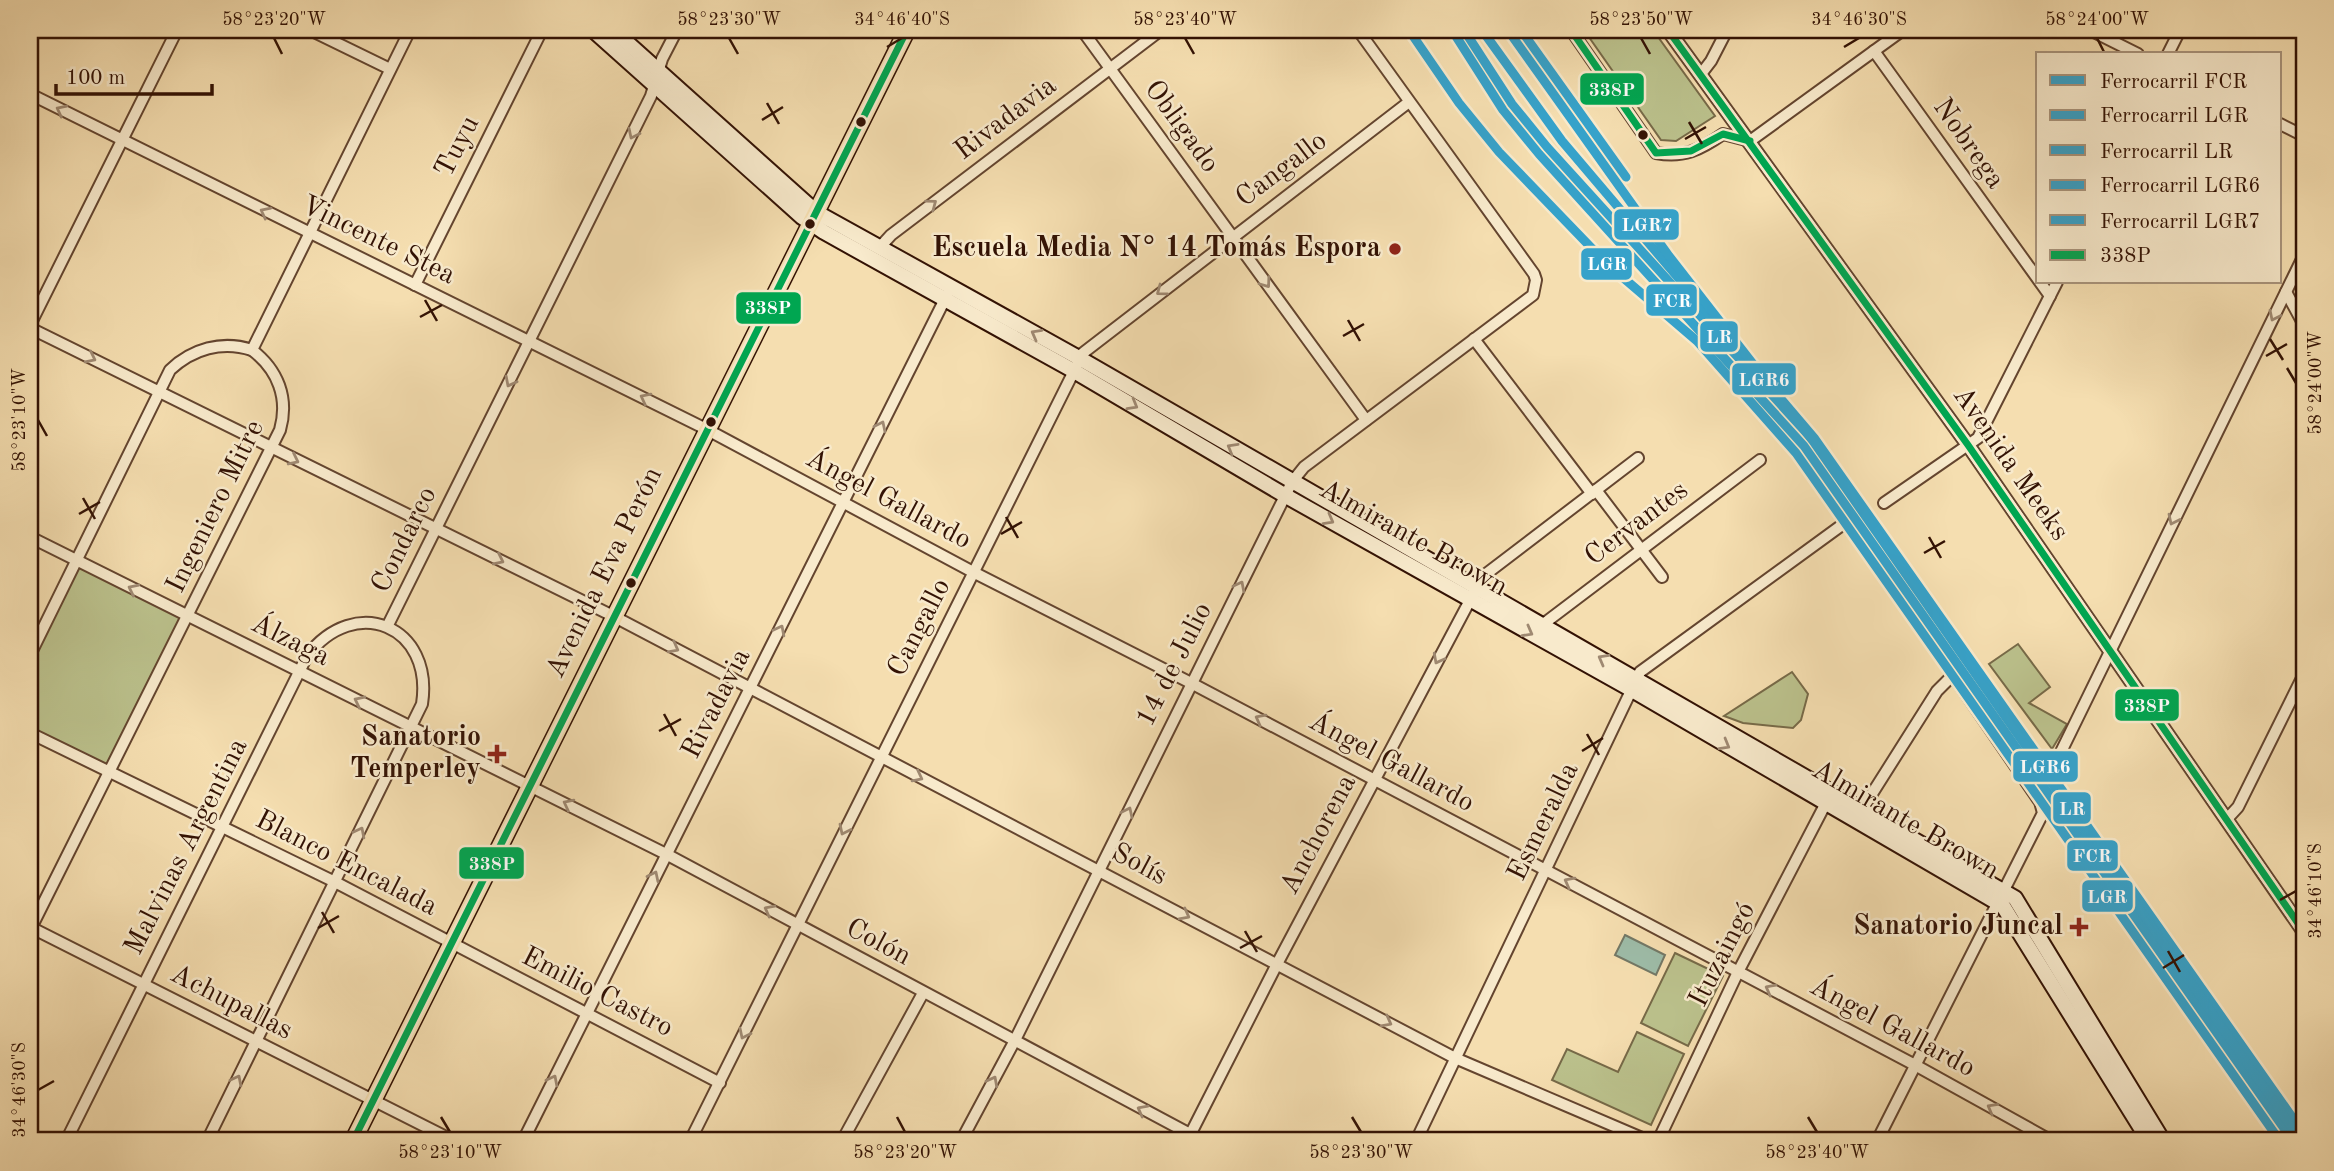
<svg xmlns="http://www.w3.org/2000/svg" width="2334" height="1171" font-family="'Old Standard TT',serif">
<rect width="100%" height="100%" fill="#f5deb0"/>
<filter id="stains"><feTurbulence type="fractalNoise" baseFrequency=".00286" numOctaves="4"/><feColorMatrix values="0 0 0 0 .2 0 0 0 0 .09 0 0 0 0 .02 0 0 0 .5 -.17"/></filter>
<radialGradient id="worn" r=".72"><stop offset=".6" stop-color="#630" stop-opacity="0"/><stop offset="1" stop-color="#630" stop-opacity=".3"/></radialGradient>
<g fill="#bbc18c" stroke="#776a48" stroke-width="2">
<polygon points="1584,30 1653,30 1715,116 1676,141 1661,140"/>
<polygon points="77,561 188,616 111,772 30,733 30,655"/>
<polygon points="2018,644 2050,687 2029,703 2067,724 2052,749 1989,664"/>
<polygon points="1792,672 1808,694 1801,720 1793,728 1743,723 1724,716"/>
<polygon points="1675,953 1723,976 1688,1046 1641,1023"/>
<polygon points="1637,1032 1684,1054 1651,1125 1552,1080 1567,1049 1618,1072"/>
</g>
<polygon fill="#9dbca8" stroke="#737866" stroke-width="2" points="1625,935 1665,955 1656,975 1615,955"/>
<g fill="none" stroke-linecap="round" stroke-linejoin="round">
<g stroke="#64452f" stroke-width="14">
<g id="minor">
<polyline points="310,30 390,69"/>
<polyline points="1082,30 1366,420"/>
<path d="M1571,30l85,123c28,5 44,-3 67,-19l27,7 153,-111"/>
<polyline points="2090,30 2138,54"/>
<polyline points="1874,51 2050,296"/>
<polyline points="2168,54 2180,30"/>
<polyline points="1701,74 1711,61 1727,30"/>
<polyline points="30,94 706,429 973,572 1191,683 1915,1065 2052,1141"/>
<polyline points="2280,124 2304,136"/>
<polyline points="880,247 891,235 1161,30"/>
<polyline points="415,285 542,30"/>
<polyline points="2286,292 2304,325"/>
<polyline points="30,325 177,30"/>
<polyline points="30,328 613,616 1455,1058 1649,1141"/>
<polyline points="1474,339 1592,494"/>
<polyline points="1596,490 1662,577"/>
<polyline points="1884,503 1978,438 2057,282"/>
<polyline points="30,537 666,854 1203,1141"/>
<polyline points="388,625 651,96 662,59 677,30"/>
<polyline points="1542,625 1760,460"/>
<path d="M30,655l140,-285c22,-21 52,-30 82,-20"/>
<polyline points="30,733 335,882 720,1083"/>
<polyline points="2058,758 2304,255"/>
<polyline points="1863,808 1937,691 1950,678 1955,678 2040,802 2043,813 1877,1141"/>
<polyline points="2226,820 2238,807 2304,674"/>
<polyline points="30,927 454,1141"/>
<path d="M30,930l250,-500c9,-32 -2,-60 -28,-80l158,-320"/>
<polyline points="1188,1139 1277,964 1477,587 1486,574 1638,458"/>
<path d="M66,1141l241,-485c48,-63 127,-30 115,48l-215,437"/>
<polyline points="523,1141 948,293"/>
<polyline points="690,1141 1083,353 1409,102"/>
<polyline points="842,1141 923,993"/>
<polyline points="961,1141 1014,1042 1292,482 1304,467 1533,295 1536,280 1534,274 1358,30"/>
<polyline points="1416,1141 1640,672 1842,525"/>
<polyline points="1658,1141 1738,972 1828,799"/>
</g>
</g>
<g stroke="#64452f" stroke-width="16">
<polyline id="tertiary" points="1668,30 1968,445 2304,932"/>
</g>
<g stroke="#331204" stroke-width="18">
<g id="secondary">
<polyline points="593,30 802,217 824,232 1074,371 1286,496 1632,690 2003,906 2149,1141"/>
<polyline points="613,30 816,212 1079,358 2015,898 2163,1141"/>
</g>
</g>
<g stroke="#331204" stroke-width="19">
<polyline id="primary" points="353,1141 907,30"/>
</g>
<use href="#minor" stroke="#f8eacc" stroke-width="10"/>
<use href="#tertiary" stroke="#f8eacc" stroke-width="12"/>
<use href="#secondary" stroke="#f8eacc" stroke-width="14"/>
<use href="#primary" stroke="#f5deb0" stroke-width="16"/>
<g stroke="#f8eacc" stroke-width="12">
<g id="bus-1">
<polyline points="1571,30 1656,153 1691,151 1723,134 1750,141"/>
<polyline points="1668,30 1968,445 2304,932"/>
<polyline points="353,1141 907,30"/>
</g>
</g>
<use href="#bus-1" stroke="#00a651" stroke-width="7"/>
<g stroke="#f8eacc" stroke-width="14">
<polyline id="rail-1" points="1452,30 1503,110 1539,154 1804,446 2293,1141"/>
</g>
<g stroke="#f8eacc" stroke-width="14">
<polyline id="rail-2" points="1413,36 1459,103 1499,152 1606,263 1697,341 1796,453 2280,1141"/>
</g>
<g stroke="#f8eacc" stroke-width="14">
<polyline id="rail-3" points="1464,30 1512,104 1547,147 1813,440 2302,1135"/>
</g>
<g stroke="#f8eacc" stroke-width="14">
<g id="rail-4">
<polyline points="1482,30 1562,141 1815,439 2304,1134"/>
<polyline points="1521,30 1626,177"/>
</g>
</g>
<g stroke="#f8eacc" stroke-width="14">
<polyline id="rail-5" points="1512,36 1669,256 1813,441 2295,1132"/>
</g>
<use href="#rail-1" stroke="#36a2ca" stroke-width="9"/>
<use href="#rail-2" stroke="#36a2ca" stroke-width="9"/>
<use href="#rail-3" stroke="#36a2ca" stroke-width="9"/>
<use href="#rail-4" stroke="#36a2ca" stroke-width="9"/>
<use href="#rail-5" stroke="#36a2ca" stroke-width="9"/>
</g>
<defs><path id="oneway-chevron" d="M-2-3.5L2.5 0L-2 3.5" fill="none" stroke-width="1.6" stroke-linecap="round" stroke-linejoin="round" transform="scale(1.75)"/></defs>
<g stroke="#9f8972">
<use href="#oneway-chevron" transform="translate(61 110) rotate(-153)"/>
<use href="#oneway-chevron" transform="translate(633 134) rotate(116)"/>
<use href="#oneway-chevron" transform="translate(932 204) rotate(-37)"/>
<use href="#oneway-chevron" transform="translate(265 212) rotate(-153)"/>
<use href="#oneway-chevron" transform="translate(1266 283) rotate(54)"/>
<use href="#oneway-chevron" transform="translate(1161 291) rotate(143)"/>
<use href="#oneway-chevron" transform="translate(2274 316) rotate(116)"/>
<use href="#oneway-chevron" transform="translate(1036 334) rotate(-151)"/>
<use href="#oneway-chevron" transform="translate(91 358) rotate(26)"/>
<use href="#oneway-chevron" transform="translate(510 382) rotate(117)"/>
<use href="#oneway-chevron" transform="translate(645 398) rotate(-153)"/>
<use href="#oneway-chevron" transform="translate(1133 405) rotate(30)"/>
<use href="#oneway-chevron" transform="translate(881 426) rotate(-64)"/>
<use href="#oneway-chevron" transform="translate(1232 448) rotate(-150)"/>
<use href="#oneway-chevron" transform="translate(294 460) rotate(26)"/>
<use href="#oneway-chevron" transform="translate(1329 520) rotate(29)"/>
<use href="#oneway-chevron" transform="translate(2173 520) rotate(116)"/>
<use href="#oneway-chevron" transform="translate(499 560) rotate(26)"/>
<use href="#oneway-chevron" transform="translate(1240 586) rotate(-63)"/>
<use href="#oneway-chevron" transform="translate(133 589) rotate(-154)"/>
<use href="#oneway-chevron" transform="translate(780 630) rotate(-63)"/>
<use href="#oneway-chevron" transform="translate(1528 632) rotate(29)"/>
<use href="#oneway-chevron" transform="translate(674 648) rotate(28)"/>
<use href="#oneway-chevron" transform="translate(1438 659) rotate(118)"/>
<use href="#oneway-chevron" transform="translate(1603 659) rotate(-151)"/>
<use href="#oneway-chevron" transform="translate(359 701) rotate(-154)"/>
<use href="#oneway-chevron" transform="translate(1260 719) rotate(-152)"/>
<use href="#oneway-chevron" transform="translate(1725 745) rotate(30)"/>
<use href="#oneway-chevron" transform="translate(918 777) rotate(27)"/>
<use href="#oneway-chevron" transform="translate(568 804) rotate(-153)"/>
<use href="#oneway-chevron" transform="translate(1128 812) rotate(-64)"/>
<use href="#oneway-chevron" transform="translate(844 830) rotate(116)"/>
<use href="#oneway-chevron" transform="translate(360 832) rotate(-63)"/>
<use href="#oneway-chevron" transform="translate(654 876) rotate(-64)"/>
<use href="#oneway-chevron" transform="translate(1569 882) rotate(-152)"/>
<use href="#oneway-chevron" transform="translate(769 910) rotate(-152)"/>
<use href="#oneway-chevron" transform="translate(1185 915) rotate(28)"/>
<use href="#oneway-chevron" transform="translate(1770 989) rotate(-152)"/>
<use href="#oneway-chevron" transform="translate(1387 1022) rotate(28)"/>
<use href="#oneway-chevron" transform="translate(744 1034) rotate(116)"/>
<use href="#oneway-chevron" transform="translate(237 1080) rotate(-63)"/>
<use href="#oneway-chevron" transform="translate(553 1080) rotate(-63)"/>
<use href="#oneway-chevron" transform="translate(993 1081) rotate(-62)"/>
<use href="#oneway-chevron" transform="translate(1992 1108) rotate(-151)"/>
<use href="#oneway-chevron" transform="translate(1142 1110) rotate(-152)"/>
</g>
<path fill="none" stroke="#331204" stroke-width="2.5" d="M274,38l8,16M729,38l9,16M1185,38l9,16M1641,38l9,16M2097,38l8,16M887,47l15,-9M1844,47l15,-9M767,103l12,21M762,120l21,-13M1689,122l13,22M1685,139l21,-12M425,300l12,21M420,317l22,-12M1348,320l12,21M1343,336l21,-12M2270,339l13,21M2266,356l21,-12M2287,368l9,15M38,420l9,16M83,498l12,21M79,514l21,-12M1006,517l12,21M1001,534l21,-12M1929,537l12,21M1924,553l21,-12M664,714l12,22M659,731l22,-12M1587,734l12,21M1582,751l21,-13M2280,900l16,-9M322,912l12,21M318,928l21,-12M1245,931l12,21M1240,948l22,-12M2168,951l12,21M2163,968l21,-13M38,1090l16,-9M441,1117l9,15M897,1117l8,15M1352,1117l9,15M1808,1117l9,15"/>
<g fill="#331204" stroke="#f8eacc" stroke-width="2.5">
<circle cx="861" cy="122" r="6"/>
<circle cx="1643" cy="135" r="6"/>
<circle cx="810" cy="224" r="6"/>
<circle cx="711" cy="422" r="6"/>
<circle cx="631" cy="583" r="6"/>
</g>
<g fill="#8f2418" stroke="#f8eacc" stroke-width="2.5">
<circle cx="1395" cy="249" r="7"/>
<path d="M493.5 743.5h7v7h7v7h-7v7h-7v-7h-7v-7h7z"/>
<path d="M2075.5 916.5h7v7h7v7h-7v7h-7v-7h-7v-7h7z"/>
</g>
<g text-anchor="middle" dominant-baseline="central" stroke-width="5" stroke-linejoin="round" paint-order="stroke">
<g font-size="28" fill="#331204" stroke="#f8eacc">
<text transform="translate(1006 119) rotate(-37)">Rivadavia</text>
<text transform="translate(1181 127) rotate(54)">Obligado</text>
<text transform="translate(1968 144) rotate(55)">Nobrega</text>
<text transform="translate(458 147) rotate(-63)">Tuyu</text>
<text transform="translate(1282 170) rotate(-37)">Cangallo</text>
<text transform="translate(378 241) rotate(26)">Vincente Stea</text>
<text transform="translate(2010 464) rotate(55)">Avenida Meeks</text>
<text transform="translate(888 500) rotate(28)">Ángel Gallardo</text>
<text transform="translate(216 507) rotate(-64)">Ingeniero Mitre</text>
<text transform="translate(1637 524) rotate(-37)">Cervantes</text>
<text transform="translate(1413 539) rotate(29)">Almirante Brown</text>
<text transform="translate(405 540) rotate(-64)">Condarco</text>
<text transform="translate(605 573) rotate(-64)">Avenida Eva Perón</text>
<text transform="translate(920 628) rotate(-63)">Cangallo</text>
<text transform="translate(290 641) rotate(26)">Álzaga</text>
<text transform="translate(1175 665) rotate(-63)">14 de Julio</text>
<text transform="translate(717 704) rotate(-63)">Rivadavia</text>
<text transform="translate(1391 763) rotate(28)">Ángel Gallardo</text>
<text transform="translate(1905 821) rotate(30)">Almirante Brown</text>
<text transform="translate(1544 822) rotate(-64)">Esmeralda</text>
<text transform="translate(1319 835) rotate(-62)">Anchorena</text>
<text transform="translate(187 847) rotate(-63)">Malvinas Argentina</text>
<text transform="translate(346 864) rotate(27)">Blanco Encalada</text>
<text transform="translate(1139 865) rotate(28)">Solís</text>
<text transform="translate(878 943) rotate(28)">Colón</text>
<text transform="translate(1723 955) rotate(-63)">Ituzaingó</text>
<text transform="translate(597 993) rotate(27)">Emilio Castro</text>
<text transform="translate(231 1003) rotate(27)">Achupallas</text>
<text transform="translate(1892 1028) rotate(28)">Ángel Gallardo</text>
</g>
<g font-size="28" font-weight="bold" fill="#331204" stroke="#f8eacc" text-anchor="end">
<text x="1381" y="249">Escuela Media N° 14 Tomás Espora</text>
<text x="481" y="738">Sanatorio<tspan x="481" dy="32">Temperley</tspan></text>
<text x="2063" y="927">Sanatorio Juncal</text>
</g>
</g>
<g stroke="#f8eacc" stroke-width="2.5">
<rect x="1579" y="72" width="66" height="34" rx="7" fill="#00a651"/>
<rect x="1613" y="208" width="67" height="33" rx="7" fill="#36a2ca"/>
<rect x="1580" y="247" width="53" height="34" rx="7" fill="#36a2ca"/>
<rect x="1645" y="283" width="53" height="34" rx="7" fill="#36a2ca"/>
<rect x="735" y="291" width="67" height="34" rx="7" fill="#00a651"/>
<rect x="1699" y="320" width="40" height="33" rx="7" fill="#36a2ca"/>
<rect x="1731" y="362" width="66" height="34" rx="7" fill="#36a2ca"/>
<rect x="2114" y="688" width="66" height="34" rx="7" fill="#00a651"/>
<rect x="2012" y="750" width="67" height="33" rx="7" fill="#36a2ca"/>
<rect x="2052" y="791" width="40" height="34" rx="7" fill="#36a2ca"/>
<rect x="2066" y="839" width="53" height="33" rx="7" fill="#36a2ca"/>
<rect x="458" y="846" width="67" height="34" rx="7" fill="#00a651"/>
<rect x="2081" y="879" width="53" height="34" rx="7" fill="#36a2ca"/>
</g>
<g font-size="19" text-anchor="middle" font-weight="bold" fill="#fff">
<text x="1612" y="96">338P</text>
<text x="1647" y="231">LGR7</text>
<text x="1607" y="270">LGR</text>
<text x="1672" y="307">FCR</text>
<text x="768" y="314">338P</text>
<text x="1719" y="343">LR</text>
<text x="1764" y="386">LGR6</text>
<text x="2147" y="712">338P</text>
<text x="2045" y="773">LGR6</text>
<text x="2072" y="815">LR</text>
<text x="2092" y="862">FCR</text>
<text x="492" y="870">338P</text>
<text x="2107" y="903">LGR</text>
</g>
<rect width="2334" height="1171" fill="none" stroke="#f5deb0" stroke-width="77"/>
<rect x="2036" y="52" width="245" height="231" fill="#f8eacc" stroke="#a9947c" stroke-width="2"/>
<rect x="2050" y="75" width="35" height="10" fill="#36a2ca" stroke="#a9947c" stroke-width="2"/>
<text x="2100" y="88" font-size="21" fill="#331204">Ferrocarril FCR</text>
<rect x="2050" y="110" width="35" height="10" fill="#36a2ca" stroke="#a9947c" stroke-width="2"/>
<text x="2100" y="122" font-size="21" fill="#331204">Ferrocarril LGR</text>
<rect x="2050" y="145" width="35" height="10" fill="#36a2ca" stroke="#a9947c" stroke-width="2"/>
<text x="2100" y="158" font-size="21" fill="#331204">Ferrocarril LR</text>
<rect x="2050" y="180" width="35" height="10" fill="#36a2ca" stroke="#a9947c" stroke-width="2"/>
<text x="2100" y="192" font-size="21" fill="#331204">Ferrocarril LGR6</text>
<rect x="2050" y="215" width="35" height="10" fill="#36a2ca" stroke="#a9947c" stroke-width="2"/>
<text x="2100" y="228" font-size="21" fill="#331204">Ferrocarril LGR7</text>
<rect x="2050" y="250" width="35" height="10" fill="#00a651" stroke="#a9947c" stroke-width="2"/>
<text x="2100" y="262" font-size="21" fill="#331204">338P</text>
<path d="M56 84v10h156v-10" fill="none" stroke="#331204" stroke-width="3.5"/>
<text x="66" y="84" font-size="21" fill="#331204" stroke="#f8eacc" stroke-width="5" paint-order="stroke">100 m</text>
<rect x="38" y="38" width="2258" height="1094" fill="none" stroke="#331204" stroke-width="2.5"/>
<g font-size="18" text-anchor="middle" fill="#331204">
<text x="274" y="25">58°23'20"W</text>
<text x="729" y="25">58°23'30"W</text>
<text x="902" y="25">34°46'40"S</text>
<text x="1185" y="25">58°23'40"W</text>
<text x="1641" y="25">58°23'50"W</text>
<text x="1859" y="25">34°46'30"S</text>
<text x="2097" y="25">58°24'00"W</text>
<text transform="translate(2315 383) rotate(-90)" y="6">58°24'00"W</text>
<text transform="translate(19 420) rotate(-90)" y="6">58°23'10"W</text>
<text transform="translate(2315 891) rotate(-90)" y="6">34°46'10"S</text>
<text transform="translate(19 1090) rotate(-90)" y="6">34°46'30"S</text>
<text x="450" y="1158">58°23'10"W</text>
<text x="905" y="1158">58°23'20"W</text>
<text x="1361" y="1158">58°23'30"W</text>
<text x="1817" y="1158">58°23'40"W</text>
</g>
<rect width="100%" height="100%" filter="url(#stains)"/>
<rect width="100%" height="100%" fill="url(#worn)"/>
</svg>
